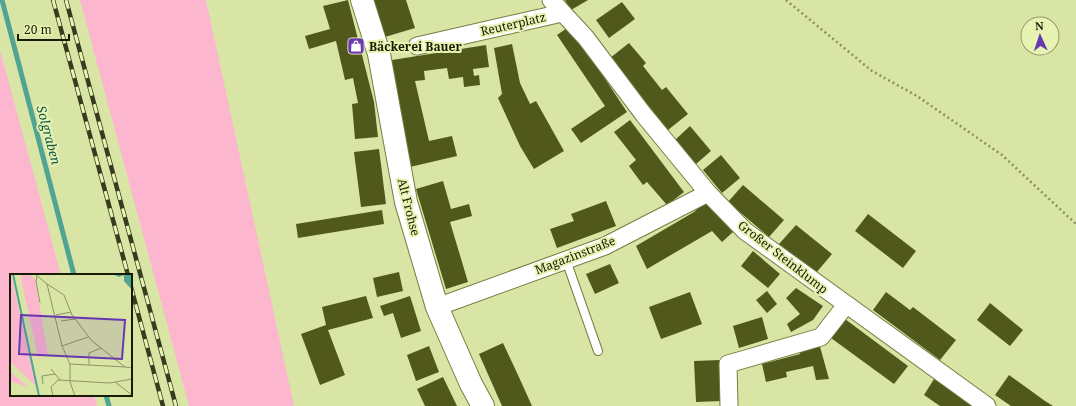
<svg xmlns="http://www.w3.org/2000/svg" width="1076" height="406" font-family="'Noto Serif',serif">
<rect width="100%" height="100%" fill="#d9e5a5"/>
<g fill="#fcb7ce">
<polygon points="80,0 206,0 294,406 189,406"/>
<polygon points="0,50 61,275 11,275 11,395 94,395 97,406 0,406"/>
</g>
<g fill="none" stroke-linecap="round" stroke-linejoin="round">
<g stroke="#52a492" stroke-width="5">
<polyline points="2,0 74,275"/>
<polyline points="106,395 109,406"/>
</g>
</g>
<g fill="#50591b">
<polygon points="348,0 374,102 378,137 355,139 352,104 358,103 353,78 345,80 336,41 309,49 305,36 330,29 323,6"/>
<polygon points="373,0 406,0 415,28 385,37"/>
<polygon points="565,0 588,0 571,10"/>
<polygon points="622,2 635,19 609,38 596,20"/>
<polygon points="570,26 627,112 581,143 571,129 605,106 557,35"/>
<polygon points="629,43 646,63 643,66 662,90 666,87 688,114 668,130 610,58"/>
<polygon points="512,44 520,83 530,104 536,101 564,151 534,169 520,146 498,98 502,94 494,48"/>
<polygon points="486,45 489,67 473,69 474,76 479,75 480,85 464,87 463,77 449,79 447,68 424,71 425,80 415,81 429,141 452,136 457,156 410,167 386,61"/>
<polygon points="630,120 684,192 667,205 647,182 643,185 629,166 636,160 614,132"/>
<polygon points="690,126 711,151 696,164 675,140"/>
<polygon points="379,149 386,204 361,207 354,152"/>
<polygon points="721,155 740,178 722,193 703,170"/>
<polygon points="443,181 451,209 469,204 472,216 450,222 468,282 446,289 416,189"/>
<polygon points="743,185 784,220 769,237 728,202"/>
<polygon points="606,201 616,226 557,248 550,229 574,221 571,214"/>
<polygon points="706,201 733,232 722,242 712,231 647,269 636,246 694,212"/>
<polygon points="382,210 384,224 298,238 296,224"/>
<polygon points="868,214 916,251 903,268 855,231"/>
<polygon points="796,225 832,254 816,273 779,244"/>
<polygon points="753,251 780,274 768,288 741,266"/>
<polygon points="610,264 619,283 595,294 586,274"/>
<polygon points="399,272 403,291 377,297 373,278"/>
<polygon points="796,288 823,306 813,320 791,332 787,324 800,314 786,298"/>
<polygon points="767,291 777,304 767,313 756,300"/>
<polygon points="690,292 702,324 661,339 649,307"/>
<polygon points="886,292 910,310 913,307 956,340 940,360 873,310"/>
<polygon points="366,296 373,318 328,330 345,375 320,385 301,334 326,325 322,307"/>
<polygon points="410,296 421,331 401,338 393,313 384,316 380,306"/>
<polygon points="990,303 1023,330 1010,346 977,320"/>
<polygon points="762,317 768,339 739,348 733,326"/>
<polygon points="845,319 908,366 894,384 831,338"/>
<polygon points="503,343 518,375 532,406 502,406 479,354"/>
<polygon points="819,343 829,379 816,380 813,366 786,372 787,377 766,382 762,364 800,354 798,348"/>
<polygon points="429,346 439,372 416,381 407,355"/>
<polygon points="720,360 722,401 696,402 694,361"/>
<polygon points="1009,375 1045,401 1053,406 1011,406 995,395"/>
<polygon points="443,377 457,406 425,406 417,389"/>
<polygon points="934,379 974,406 940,406 924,395"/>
</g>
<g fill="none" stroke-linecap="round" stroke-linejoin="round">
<g stroke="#737e42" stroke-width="10">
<polyline id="lane" points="566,260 598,351"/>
</g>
<g stroke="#737e42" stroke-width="19">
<g id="street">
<polyline points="551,0 586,38 644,115 708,193 745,231 987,406"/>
<polyline points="417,46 562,13"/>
<polyline points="437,307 605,246 708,193"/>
<polyline points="729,406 728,364 821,337 846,305"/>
</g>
</g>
<g stroke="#737e42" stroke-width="24">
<polyline id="secondary" points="362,0 379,54 406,202 437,307 471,384 483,406"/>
</g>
<polyline stroke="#889162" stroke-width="2.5" stroke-dasharray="2 3" stroke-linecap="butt" points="786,0 872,71 917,96 1002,155 1076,224"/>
<use href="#lane" stroke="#fff" stroke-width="8"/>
<use href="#street" stroke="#fff" stroke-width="17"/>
<use href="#secondary" stroke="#fff" stroke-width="22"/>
<g stroke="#363c1d" stroke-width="4.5">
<g id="rail">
<polyline points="53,0 128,275"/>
<polyline points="66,0 176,406"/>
<polyline points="131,287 163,406"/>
</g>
</g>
<use href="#rail" stroke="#e6f3b2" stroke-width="3" stroke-dasharray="9" stroke-linecap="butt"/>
</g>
<defs>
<g id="shop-square" transform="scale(0.9)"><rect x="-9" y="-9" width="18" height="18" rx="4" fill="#6838b0" stroke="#e6f3b2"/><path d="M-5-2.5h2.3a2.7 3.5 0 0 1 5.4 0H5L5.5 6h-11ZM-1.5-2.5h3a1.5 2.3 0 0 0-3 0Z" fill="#fff"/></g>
</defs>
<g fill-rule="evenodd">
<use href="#shop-square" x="356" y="46"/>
</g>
<g text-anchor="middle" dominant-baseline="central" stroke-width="4" stroke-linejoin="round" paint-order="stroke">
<g font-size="12" fill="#181c04" stroke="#e6f3b2">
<text transform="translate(513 24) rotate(-13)">Reuterplatz</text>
<text transform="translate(409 207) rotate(76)">Alt Frohse</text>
<text transform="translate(575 255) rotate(-21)">Magazinstraße</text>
<text transform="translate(783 257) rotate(38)">Großer Steinklump</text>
</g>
<g font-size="12" font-weight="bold" fill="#181c04" stroke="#e6f3b2" text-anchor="start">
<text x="369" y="46">Bäckerei Bauer</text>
</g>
<g font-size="13" font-style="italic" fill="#0e5548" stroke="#e6f3b2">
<text transform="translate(49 135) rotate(75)">Solgraben</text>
</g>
</g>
<g transform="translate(10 274)">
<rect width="122" height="122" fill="#d9e5a5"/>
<path d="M0,0h1l25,112 -26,-24zM10,0h9l6,5 13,76 -10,2zM0,97l18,16 -18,-6z" fill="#fcb7ce"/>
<path d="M103,0h19v16l-8,-9v-6l-5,2z" fill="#52a492"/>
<path fill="none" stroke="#52a492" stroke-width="2" d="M3,0l26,122"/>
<path fill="none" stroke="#8c9565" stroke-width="1" d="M25,0l12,10 15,62 8,18v18l5,14M27,2l-1,5 4,22M37,10l17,11 8,20 20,26 33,26 7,1M46,41l15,-3M51,47l14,-2M52,72l26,-9M60,90l55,3M79,91v-12l12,-5M41,95l9,11M105,108l17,13M33,110l-1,-8 13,-2M43,122l-2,-9 7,-7 52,3 22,-4"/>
<path fill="#6838b0" fill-opacity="0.15" stroke="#6838b0" stroke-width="2" d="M11,41l104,5 -3,39 -103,-5z"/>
<rect width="122" height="122" fill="none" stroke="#181c04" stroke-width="2"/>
</g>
<g transform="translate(1040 36) rotate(357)"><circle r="19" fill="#e6f3b2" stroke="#949d6c"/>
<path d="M0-3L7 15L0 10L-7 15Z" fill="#6838b0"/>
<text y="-6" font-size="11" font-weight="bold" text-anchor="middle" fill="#181c04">N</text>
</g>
<path d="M18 34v6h51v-6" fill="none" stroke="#181c04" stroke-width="2"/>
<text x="24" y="34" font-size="12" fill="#181c04" stroke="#e6f3b2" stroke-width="3" paint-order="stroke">20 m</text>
</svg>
